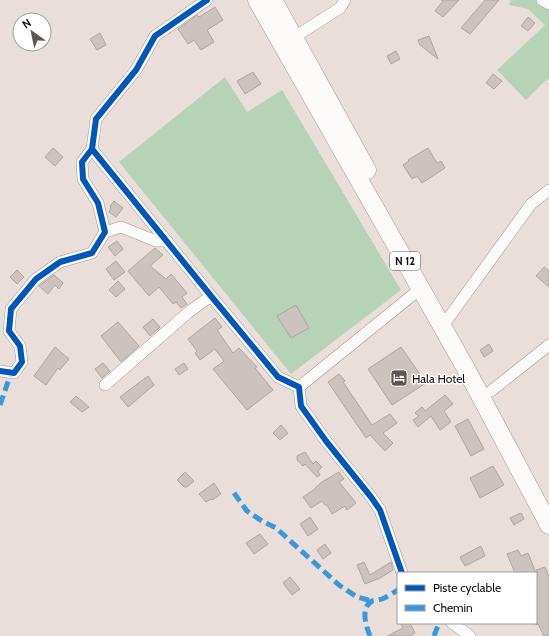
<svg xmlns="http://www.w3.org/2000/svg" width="549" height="636" font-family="Cabin,sans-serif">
<rect width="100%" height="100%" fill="#eadeda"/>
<g fill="#b7d3b7">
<polygon points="511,0 549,0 549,81 547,79 526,100 497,70 545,25 528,9 509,5"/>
<polygon points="225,77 247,112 282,90 401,290 291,374 119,162"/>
</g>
<g fill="#ccc3be" stroke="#afa6a2">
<polygon points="441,0 459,0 443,17 435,11 443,1"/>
<polygon points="485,0 499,0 470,34 461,28"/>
<polygon points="215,7 223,20 207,30 214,42 201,50 194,40 188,44 178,29 197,15 199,17"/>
<polygon points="528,17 535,23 528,31 521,26"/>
<polygon points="100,33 106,45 97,50 90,39"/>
<polygon points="429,36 431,41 438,59 420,45 418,40"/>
<polygon points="396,51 400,59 391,64 387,56"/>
<polygon points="253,72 261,84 245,94 237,81"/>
<polygon points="493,74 502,81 494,89 486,83"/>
<polygon points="53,148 63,157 55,166 45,157"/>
<polygon points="428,148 437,163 441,161 445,168 422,183 417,176 412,179 403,165 409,161 408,160"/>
<polygon points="114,201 123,208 116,217 109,212 111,208 110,206"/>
<polygon points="117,241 123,249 115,256 108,247"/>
<polygon points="155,248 163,255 150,266 166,279 171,274 187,293 182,297 187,304 181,308 176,302 173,304 159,287 149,296 128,271"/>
<polygon points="116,261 125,272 114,280 106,269"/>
<polygon points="544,267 549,271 549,287 536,276"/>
<polygon points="17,270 24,277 17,284 10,277"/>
<polygon points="54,275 63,283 59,289 55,285 48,294 39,286"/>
<polygon points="118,281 125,289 116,297 109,290"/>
<polygon points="296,305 309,328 291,338 277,316"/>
<polygon points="215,318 222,327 217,330 233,353 239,348 257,367 255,368 273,390 247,410 213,369 224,361 215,349 200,360 195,353 197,351 188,339"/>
<polygon points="153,319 160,327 150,336 143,327"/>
<polygon points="118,322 139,346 121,362 101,336"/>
<polygon points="489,344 493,351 484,357 480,350"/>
<polygon points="55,347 69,359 60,370 58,368 46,385 34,376"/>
<polygon points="401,347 426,383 392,405 368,369"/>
<polygon points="103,363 110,371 102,378 95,369"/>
<polygon points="184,363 188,369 179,375 175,369"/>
<polygon points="339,374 345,381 343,382 372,425 390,414 397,423 383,433 393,443 385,451 370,435 366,438 328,382"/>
<polygon points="148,376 154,385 128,407 120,397"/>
<polygon points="445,395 453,404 444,411 451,422 440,430 431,416 418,427 413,420 419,416 415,413 422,407 425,411"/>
<polygon points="76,396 89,407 82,412 70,402"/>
<polygon points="468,419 484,449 471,456 455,426"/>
<polygon points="281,425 288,433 280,440 273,433"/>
<polygon points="305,452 313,464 316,461 322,467 318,471 320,475 317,477 305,464 303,466 297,460 297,456"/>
<polygon points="493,466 504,485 480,498 470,478"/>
<polygon points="185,472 194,481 187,487 184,487 177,480"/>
<polygon points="339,472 344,479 339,482 356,503 347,510 345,506 332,514 327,505 325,505 322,501 311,508 303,497 315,489 315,488 322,482"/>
<polygon points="214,483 221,494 212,500 211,499 206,502 199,494"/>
<polygon points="521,513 524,519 514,525 510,518"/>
<polygon points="310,517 318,529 308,536 300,524"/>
<polygon points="260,534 268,544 254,554 246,543"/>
<polygon points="325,544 331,553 323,559 317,550"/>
<polygon points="481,546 485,556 465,566 460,557"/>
<polygon points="518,550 521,556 528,553 536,573 536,570 545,567 549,577 549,636 544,636 538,624 536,625 536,573 515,573 507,554"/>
<polygon points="364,562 370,575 391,562 393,570 380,578 365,584 357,565"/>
<polygon points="290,577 300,589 292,595 283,583"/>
<polygon points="400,623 410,623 415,633 409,636 387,636 403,628"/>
</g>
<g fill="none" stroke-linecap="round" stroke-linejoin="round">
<g stroke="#a19895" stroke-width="12">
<g id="minor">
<polyline points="207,0 155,36 136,70 96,119 92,149 211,296 278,377 299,387 301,406 326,441 371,497 380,510 402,573"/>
<polyline points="542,0 549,4"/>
<polyline points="293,38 340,8 345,0"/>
<polyline points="105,232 121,227 156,241 167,241"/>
<polyline points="442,327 531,204 549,190"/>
<polyline points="0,371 14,373 22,362 20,346 9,331 11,309 36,279 60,262 92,253 105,232 98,203 83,179 82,162 92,149"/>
<polyline points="105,385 190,311 211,296"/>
<polyline points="299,387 420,289"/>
<polyline points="491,391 549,345"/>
<polyline points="452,623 470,636"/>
</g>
</g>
<g stroke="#a19895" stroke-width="19">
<g id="primary">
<polyline points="257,0 464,365 549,525"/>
<polyline points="273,0 367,170"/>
</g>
</g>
<use href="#minor" stroke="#fcfaf9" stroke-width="11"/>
<use href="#primary" stroke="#fcfaf9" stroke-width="18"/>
<g stroke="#3a99dd" stroke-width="5" stroke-dasharray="10 5" stroke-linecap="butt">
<polyline points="0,405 11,373"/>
<polyline points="234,493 247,511 262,521 276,528 339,585 357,597 372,601"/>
<path d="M370,636c-4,-10 -10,-28 2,-35 3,-1 7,-1 10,-2 5,-2 11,-6 16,-9"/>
<polyline points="434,636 439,623"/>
</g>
<g stroke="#fff" stroke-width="8">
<g id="cycleway">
<polyline points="207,0 155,36 136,70 96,119 92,149 211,296 278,377 299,387 301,406 326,441 371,497 380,510 402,573"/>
<polyline points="0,371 14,373 22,362 20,346 9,331 11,309 36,279 60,262 92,253 105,232 98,203 83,179 82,162 92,149"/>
</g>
</g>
<use href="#cycleway" stroke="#0057b8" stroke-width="6"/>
</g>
<defs>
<g id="hotel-square" transform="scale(0.9)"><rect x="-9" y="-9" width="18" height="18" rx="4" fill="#5e5552" stroke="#fff"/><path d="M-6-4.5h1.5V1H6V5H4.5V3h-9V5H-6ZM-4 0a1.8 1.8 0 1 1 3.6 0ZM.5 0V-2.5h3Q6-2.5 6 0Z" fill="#fff"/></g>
</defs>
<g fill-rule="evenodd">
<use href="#hotel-square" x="399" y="378"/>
</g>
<g text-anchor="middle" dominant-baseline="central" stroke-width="3" stroke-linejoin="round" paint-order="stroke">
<rect fill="#fff" stroke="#595453" stroke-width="1" x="390" y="252" width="30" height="18" rx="3"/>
<g font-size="11" font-weight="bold" fill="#120b09">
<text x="405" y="261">N 12</text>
</g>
<g font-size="12" fill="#120b09" stroke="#fff" text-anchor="start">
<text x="412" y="378">Hala Hotel</text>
</g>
</g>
<rect x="397" y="572" width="140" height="52" fill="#ffffff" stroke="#a09d9d"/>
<rect x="405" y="585" width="20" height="6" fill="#0057b8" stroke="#a09d9d"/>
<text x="433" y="592" font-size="12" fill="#120b09">Piste cyclable</text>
<rect x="405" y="605" width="20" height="6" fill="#3a99dd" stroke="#a09d9d"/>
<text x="433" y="612" font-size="12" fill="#120b09">Chemin</text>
<g transform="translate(32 32) rotate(327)"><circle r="19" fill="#ffffff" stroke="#a09d9d"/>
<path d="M0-3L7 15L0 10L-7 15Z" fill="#5e5552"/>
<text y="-6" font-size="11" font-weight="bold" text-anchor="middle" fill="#120b09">N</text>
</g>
</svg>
